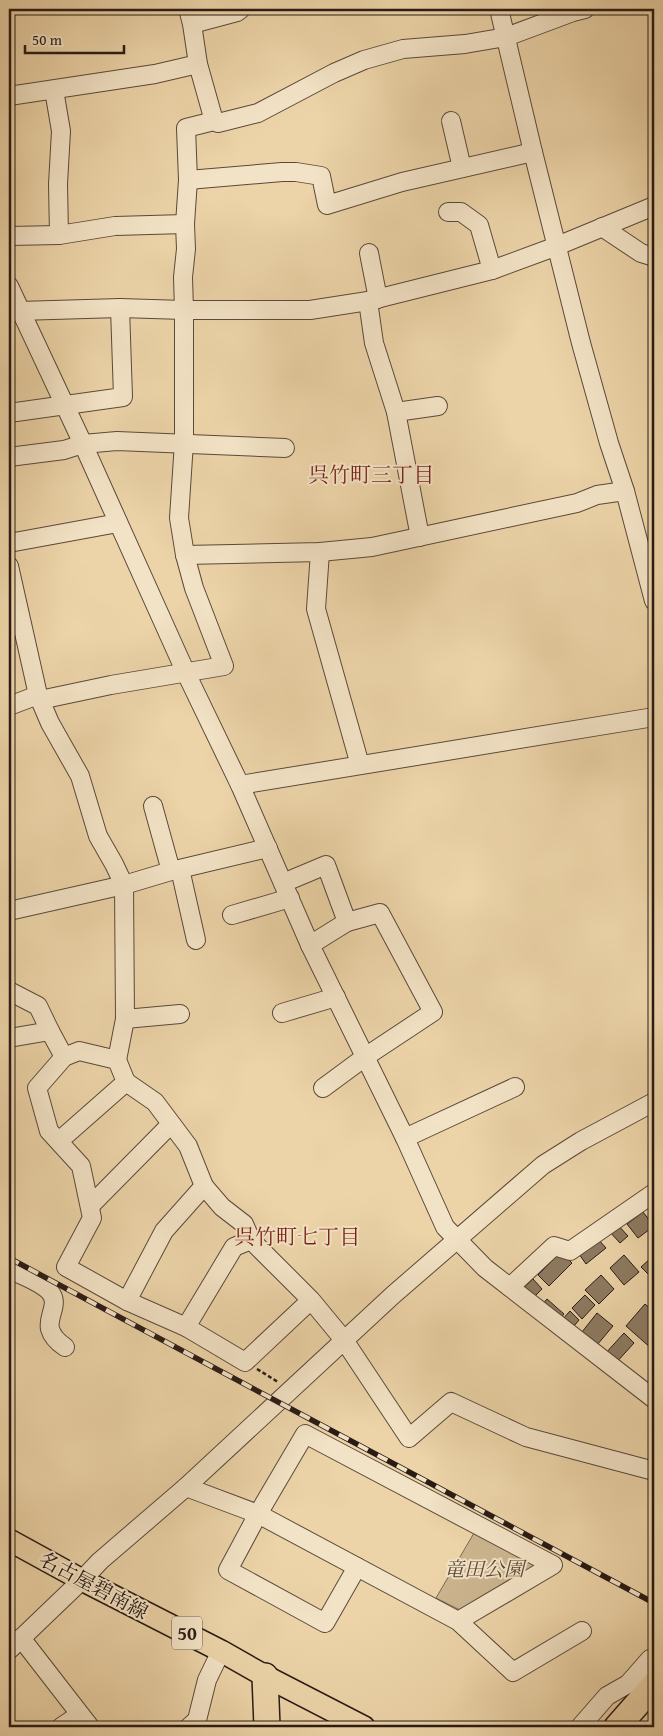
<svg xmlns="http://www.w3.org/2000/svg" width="663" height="1736" font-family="'Gentium Book Plus','Noto Serif JP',serif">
<rect width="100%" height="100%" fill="#ecd4a8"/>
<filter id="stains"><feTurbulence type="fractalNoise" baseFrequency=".004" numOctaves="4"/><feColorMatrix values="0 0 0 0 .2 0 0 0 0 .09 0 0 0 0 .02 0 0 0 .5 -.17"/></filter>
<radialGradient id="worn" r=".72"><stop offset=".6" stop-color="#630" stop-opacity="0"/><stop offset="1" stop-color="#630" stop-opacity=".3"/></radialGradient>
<polygon fill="#cbb58f" stroke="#7a6852" points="474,1533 539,1565 460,1610 436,1598"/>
<g fill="#8e7b62" stroke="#291b16">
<polygon points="643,1212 654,1226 638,1238 627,1224"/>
<polygon points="617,1224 628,1236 620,1243 609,1231"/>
<polygon points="598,1239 606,1248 586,1264 579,1254"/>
<polygon points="561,1252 572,1263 549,1286 538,1275"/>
<polygon points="624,1255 639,1272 624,1285 610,1268"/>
<polygon points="651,1258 654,1262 654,1269 648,1274 641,1267"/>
<polygon points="601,1275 614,1289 599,1304 585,1290"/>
<polygon points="533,1279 542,1289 531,1300 521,1290"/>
<polygon points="654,1285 654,1296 649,1290"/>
<polygon points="585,1295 595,1305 582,1319 572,1308"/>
<polygon points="547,1299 564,1314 558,1321 541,1306"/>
<polygon points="645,1304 654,1312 654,1347 652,1349 626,1326"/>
<polygon points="570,1311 579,1320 570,1331 560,1322"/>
<polygon points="597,1313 613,1326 597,1345 582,1332"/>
<polygon points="624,1333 634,1343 615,1364 604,1355"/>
</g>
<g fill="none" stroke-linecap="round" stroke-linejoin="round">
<g stroke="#5a493a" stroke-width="20">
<g id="minor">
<polyline points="188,9 192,24 198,64 214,121"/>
<polyline points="499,9 533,152 581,343 609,443 625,491 654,601"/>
<polyline points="192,24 237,12 241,9"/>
<polyline points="54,90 61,131 58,184 59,235"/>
<polyline points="9,96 155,74 198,64"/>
<polyline points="451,121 462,168"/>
<polyline points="188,180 282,172 296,172 321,176 327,205 402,182 533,152"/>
<polyline points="448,212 461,212 479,225 492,270"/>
<polyline points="602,227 641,253 654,257"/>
<polyline points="9,236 59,235 115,226 185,224"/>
<polyline points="369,253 378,299"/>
<polyline points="9,286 83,444 186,673 240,785 310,945 405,1138 445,1227 485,1268 654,1399"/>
<polyline points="368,301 374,343 396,412 420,537"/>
<polyline points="9,309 19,311 120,308 184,310 310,310 368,301 492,270 557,246 654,206"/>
<polyline points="396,412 438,406"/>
<polyline points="9,413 123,397 120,308"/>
<polyline points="9,457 64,450 83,444 117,441 285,448"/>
<polyline points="9,543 118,523"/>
<polyline points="320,552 316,609 360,765"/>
<polyline points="185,555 320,552 372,547 577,503 597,495 625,491"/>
<polyline points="9,566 38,695 50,723 80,776 98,836 114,864 124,885 125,1019 117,1060"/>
<polyline points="40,700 111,685 224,666 194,588 185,555 179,518 184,442 184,310 183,277 186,249 185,224 188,180 186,128 214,121 218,123 258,113 334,73 364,60 403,49 465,44 506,37 573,12 585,9"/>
<polyline points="9,706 38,695"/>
<polyline points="240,785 654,717"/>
<polyline points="153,806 171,871"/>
<polyline points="180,869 196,940"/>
<polyline points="283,883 326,865 347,922 380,913 433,1012 365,1057 323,1088"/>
<polyline points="9,911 124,885 171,871 268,848"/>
<polyline points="232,915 290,898"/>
<polyline points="310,945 347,922"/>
<polyline points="9,991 38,1006 50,1031"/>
<polyline points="282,1013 336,997"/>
<polyline points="125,1019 180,1014"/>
<polyline points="9,1038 50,1031 64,1057"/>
<polyline points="126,1082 155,1102 188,1146 204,1186 164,1231 127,1301"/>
<polyline points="405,1138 515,1087"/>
<polyline points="59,1141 126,1082 117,1060 79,1051 64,1057 37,1088 49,1131 81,1166 92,1218 66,1267 127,1301 186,1327"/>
<polyline points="204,1186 222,1207 244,1224 251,1240"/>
<polyline points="90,1206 171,1124"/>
<path d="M9,1269c13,7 31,12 41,23 10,12 -3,24 0,37 2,7 9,14 15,18"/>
<polyline points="510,1287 554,1246 570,1251 654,1193"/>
<polyline points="311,1300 245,1362 186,1327 234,1247 251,1240 311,1300 344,1340 409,1438 451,1402 526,1437 654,1471"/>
<polyline points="186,1487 258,1514 228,1570 325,1623 357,1567"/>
<polyline points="458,1621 553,1565 305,1434 258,1514 458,1621 513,1672 582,1631"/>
<polyline points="21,1638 90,1727"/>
<polyline points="9,1650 82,1580 100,1561 186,1487 393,1295 543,1165 581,1141 654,1102"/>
<polyline points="61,1727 79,1715"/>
<polyline points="189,1727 197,1720 207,1680 221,1651"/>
<polyline points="580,1727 607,1696 628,1684 650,1659 654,1658"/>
</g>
</g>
<g stroke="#291b16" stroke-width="24">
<polyline id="major" points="9,1540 82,1580 221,1651 265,1676 364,1727"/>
</g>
<g stroke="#291b16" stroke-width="28">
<g id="highway">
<polyline points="265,1676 267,1727"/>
<polyline points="617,1727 654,1685"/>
</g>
</g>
<polyline stroke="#291b16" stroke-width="2.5" stroke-dasharray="4 2.5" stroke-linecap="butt" points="257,1369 278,1382"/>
<use href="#minor" stroke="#f3e3c6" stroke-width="18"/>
<use href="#major" stroke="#ecd4a8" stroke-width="21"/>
<use href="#highway" stroke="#ecd4a8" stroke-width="25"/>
<g stroke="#291b16" stroke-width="5.5">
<polyline id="rail" points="9,1258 654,1603"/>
</g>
<use href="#rail" stroke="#f3e3c6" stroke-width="4" stroke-dasharray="11" stroke-linecap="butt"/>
</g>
<g text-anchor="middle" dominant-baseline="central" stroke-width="4" stroke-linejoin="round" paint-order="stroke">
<rect fill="#f3e3c6" stroke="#66574b" stroke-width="1" x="172" y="1616.5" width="30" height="33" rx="4"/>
<g font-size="19" font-weight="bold" fill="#291b16">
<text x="187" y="1633">50</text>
</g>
<g font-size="20" font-style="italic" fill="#5a493a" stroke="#f3e3c6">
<text x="484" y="1568">竜田公園</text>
</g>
<g font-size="20" fill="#291b16" stroke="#f3e3c6">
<text transform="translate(94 1585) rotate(28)">名古屋碧南線</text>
</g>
<g font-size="21" fill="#7a1f14" stroke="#f3e3c6">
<text x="371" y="474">呉竹町三丁目</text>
<text x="297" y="1236">呉竹町七丁目</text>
</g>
</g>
<rect width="663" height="1736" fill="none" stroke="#ecd4a8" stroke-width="30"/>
<rect x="10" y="10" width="643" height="1716" fill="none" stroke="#291b16" stroke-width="2.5"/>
<rect x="15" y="15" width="633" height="1706" fill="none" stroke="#291b16"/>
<path d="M25 45v8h99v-8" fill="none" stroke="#291b16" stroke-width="2.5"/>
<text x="32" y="45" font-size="15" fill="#291b16" stroke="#f3e3c6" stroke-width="4" paint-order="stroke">50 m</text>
<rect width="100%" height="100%" filter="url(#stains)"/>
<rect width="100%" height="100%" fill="url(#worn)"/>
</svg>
